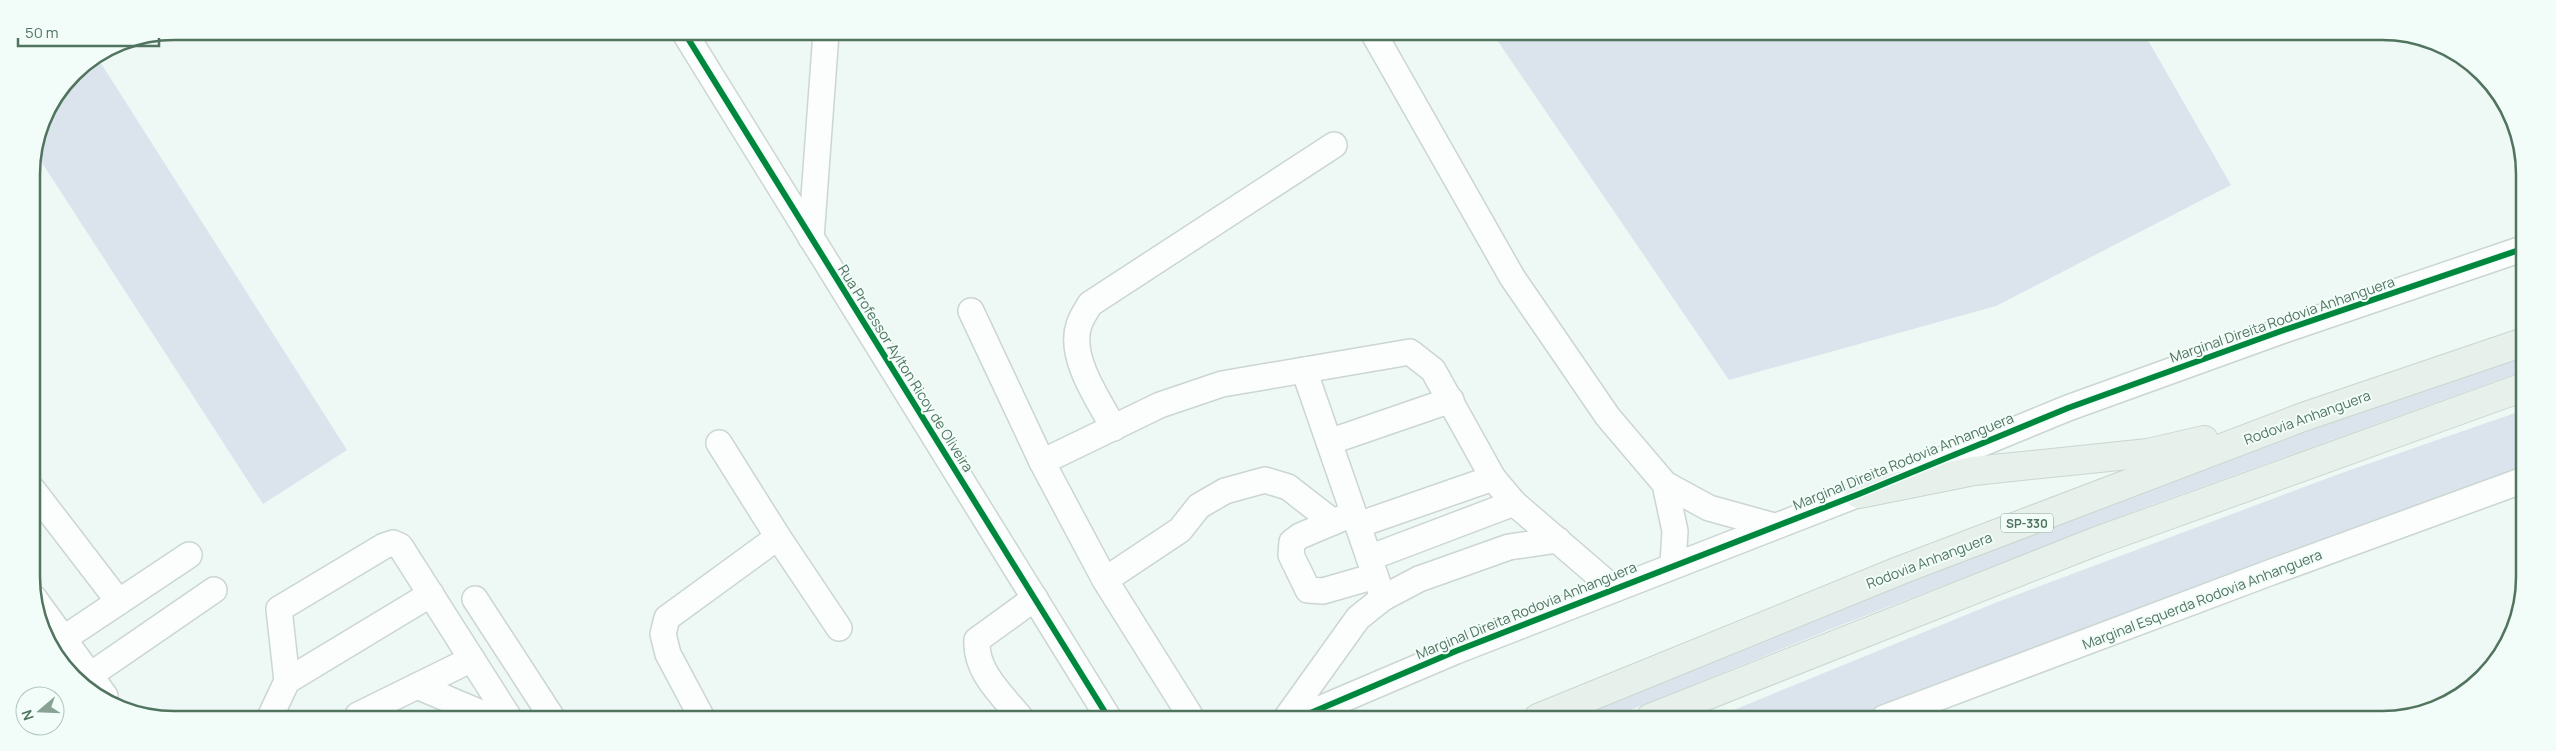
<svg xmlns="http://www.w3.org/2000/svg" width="2556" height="751" font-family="Manrope,sans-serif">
<rect width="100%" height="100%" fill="#eef8f5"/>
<g fill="#dbe4ed">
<polygon points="1493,34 2145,35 2231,185 1996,306 1729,380"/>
<polygon points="97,57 347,450 263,504 35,152 42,119 73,73"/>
<polygon points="2521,354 2521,372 2146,507 1831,629 1611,718 1562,718 1673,672 2275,441"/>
<polygon points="2521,411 2521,472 2032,650 1861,718 1714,718 1995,603 2336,475"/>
</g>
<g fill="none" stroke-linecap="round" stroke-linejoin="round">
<g stroke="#cbd6d1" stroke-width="28">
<g id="minor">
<polyline points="684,32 1108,717"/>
<polyline points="1374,34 1512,277 1608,417 1665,484 1709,508 1774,526"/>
<polyline points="811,238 826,33"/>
<polyline points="971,311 1042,462"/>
<polyline points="1304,370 1383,598"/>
<path d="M1114,428c-15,-27 -46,-71 -35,-103 2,-7 7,-14 11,-21l244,-159"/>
<polyline points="1329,442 1451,400"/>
<polyline points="1665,484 1675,531 1673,564"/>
<polyline points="33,490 119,602"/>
<polyline points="1345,517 1300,536 1292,542 1291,555 1308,590 1323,591 1375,576"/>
<polyline points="1358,525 1493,478"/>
<polyline points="778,537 839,628"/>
<polyline points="1369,558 1514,503"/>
<polyline points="1105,580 1180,530 1199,506 1225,491 1265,480 1288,487 1333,522"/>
<polyline points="34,598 105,696"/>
<polyline points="475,599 551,716"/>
<polyline points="63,639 189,555"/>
<polyline points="89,676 214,590"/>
<polyline points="287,681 431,594"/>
<polyline points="417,686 488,716"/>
<polyline points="271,715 287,681 279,609 384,546 393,543 400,546 508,716"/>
<polyline points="358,715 472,659"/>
<polyline points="701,716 668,654 663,634 667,618 778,537 719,443"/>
<path d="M1020,717c-19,-23 -45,-46 -43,-77l58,-42"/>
<polyline points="1191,717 1105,580 1042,462 1160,405 1222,384 1410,352 1433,370 1493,478 1514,503 1614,589"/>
<polyline points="1287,717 1358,618 1383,598 1419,579 1509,547 1558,540"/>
<polyline points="1301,717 1456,651 1859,494 2068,408 2284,330 2522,249"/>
<polyline points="1884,718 2269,573 2521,481"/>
</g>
</g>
<g stroke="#c9d6cf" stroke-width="30">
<g id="highway">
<polyline points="1859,494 1974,471 2148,453 2204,440"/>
<polyline points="1538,718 1901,570 2303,417 2521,343"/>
<polyline points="1650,718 2097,541 2521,388"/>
</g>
</g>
<use href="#minor" stroke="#fcfefe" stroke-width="25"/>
<use href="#highway" stroke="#e7f0eb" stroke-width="28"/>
<g stroke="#f2fdfa" stroke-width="9">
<g id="cycleway">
<polyline points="684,32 1108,717"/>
<polyline points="1301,717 1456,651 1859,494 2068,408 2284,330 2522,249"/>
</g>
</g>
<use href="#cycleway" stroke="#00873e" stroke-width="6"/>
</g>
<g text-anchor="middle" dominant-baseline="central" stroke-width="4" stroke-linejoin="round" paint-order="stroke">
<rect fill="#f2fdfa" stroke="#819d8e" stroke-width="1" x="2001" y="513.5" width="52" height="19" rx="4"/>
<g font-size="12" font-weight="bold" fill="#51745f">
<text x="2027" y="523">SP-330</text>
</g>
<g font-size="14" fill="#51745f" stroke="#f2fdfa">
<text transform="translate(2282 319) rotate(-19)">Marginal Direita Rodovia Anhanguera</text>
<text transform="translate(906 368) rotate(58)">Rua Professor Aylton Ricoy de Oliveira</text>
<text transform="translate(2307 417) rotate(-20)">Rodovia Anhanguera</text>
<text transform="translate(1903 461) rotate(-22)">Marginal Direita Rodovia Anhanguera</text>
<text transform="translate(1929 560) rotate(-21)">Rodovia Anhanguera</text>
<text transform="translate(2202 599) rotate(-21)">Marginal Esquerda Rodovia Anhanguera</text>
<text transform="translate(1526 610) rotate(-22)">Marginal Direita Rodovia Anhanguera</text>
</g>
</g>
<path d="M0 0H2556V751H0ZM174 40H2382A134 134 0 0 1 2516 174V577A134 134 0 0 1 2382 711H174A134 134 0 0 1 40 577V174A134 134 0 0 1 174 40Z" fill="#f2fdfa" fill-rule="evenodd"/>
<path fill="none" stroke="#51745f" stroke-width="2.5" d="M174 40H2382A134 134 0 0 1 2516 174V577A134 134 0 0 1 2382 711H174A134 134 0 0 1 40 577V174A134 134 0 0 1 174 40Z"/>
<g transform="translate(40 711) rotate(251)"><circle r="24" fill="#f2fdfa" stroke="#b2c6bc"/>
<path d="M0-4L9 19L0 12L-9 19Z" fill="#88a294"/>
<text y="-8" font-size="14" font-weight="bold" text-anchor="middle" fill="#51745f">N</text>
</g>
<path d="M18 38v8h141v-8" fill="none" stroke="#51745f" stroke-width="2.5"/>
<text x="25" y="38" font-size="15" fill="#51745f" stroke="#f2fdfa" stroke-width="4" paint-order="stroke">50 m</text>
</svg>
